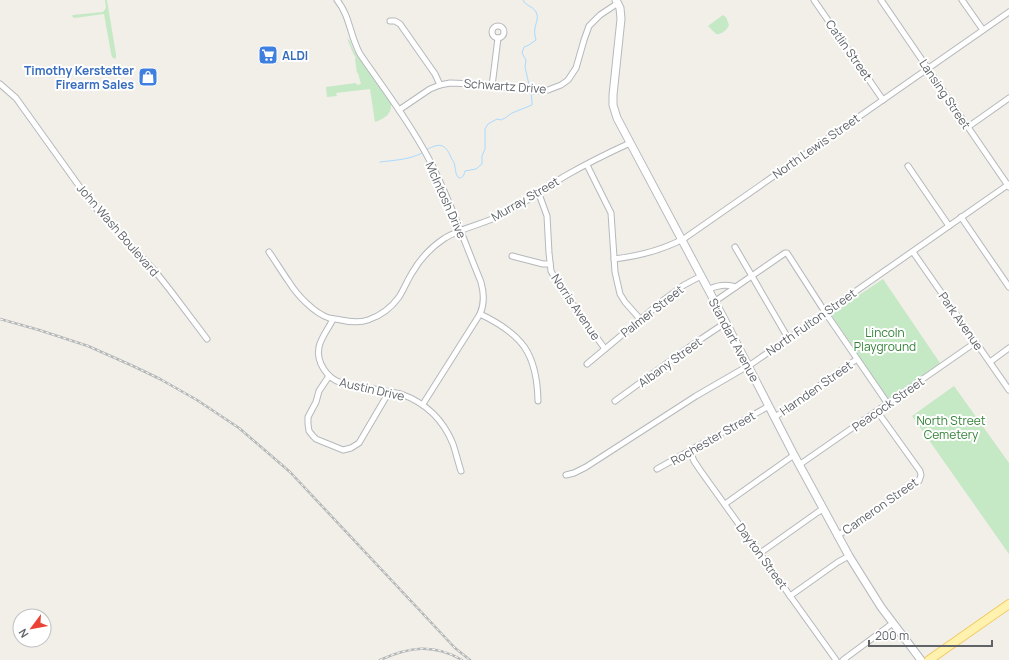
<svg xmlns="http://www.w3.org/2000/svg" width="1009" height="660" font-family="Manrope,sans-serif">
<rect width="100%" height="100%" fill="#f1efe8"/>
<g fill="#c5e8c5">
<polygon points="105,0 107,0 116,55 116,57 115,59 112,57 111,53 104,14 74,18 72,16 73,15 103,12 106,8"/>
<path d="M723,15l3,2 3,8c-2,5 -8,10 -13,9l-8,-8z"/>
<path d="M347,38l3,3 4,10 37,53c1,10 -7,15 -16,18l-5,-33 -34,4 1,3 -10,1 -1,-10 30,-4 1,2 4,-1 -3,-11h-1l-2,-14 1,-1 -3,-5z"/>
<polygon points="883,279 940,363 888,399 831,314"/>
<polygon points="954,386 1009,463 1009,554 912,416"/>
</g>
<g fill="none" stroke-linecap="round" stroke-linejoin="round">
<g stroke="#aadaff" stroke-width="1">
<path d="M523,0c2,6 10,6 13,12 3,6 0,10 -1,16 -1,4 0,8 1,12l-7,5 -5,2 -2,6 4,7 -1,7 5,22"/>
<path d="M426,150c11,-6 18,-8 24,5 1,4 5,7 5,12 1,4 0,7 4,11 4,0 5,-3 6,-7l11,-2 6,-5v-8l3,-7v-20l3,-5 9,-5 4,1 4,-2 7,-5 20,-8v-3l-1,-10"/>
<path d="M380,162c15,-2 30,-2 44,-10"/>
</g>
<g stroke="#b5b8bc" stroke-width="7">
<g id="street">
<path d="M337,0c13,16 13,36 23,54 24,35 50,69 70,107 20,39 34,80 51,121 3,11 4,21 -1,32l-57,90"/>
<polyline points="814,0 883,100"/>
<polyline points="881,0 1009,187"/>
<polyline points="962,0 983,30"/>
<polyline points="390,21 395,21 400,24 435,74 440,85"/>
<circle cx="498" cy="32" r="6"/>
<polyline points="0,84 16,98 92,204 155,271 170,290 207,339"/>
<polyline points="492,86 498,38"/>
<polyline points="399,110 430,89 440,85 450,83 475,84 535,91 548,90 561,85 568,80 576,68 584,40 589,26 600,15 618,3"/>
<polyline points="968,127 1009,98"/>
<polyline points="587,165 611,213 615,272 620,294 625,302 640,319"/>
<polyline points="908,166 949,226"/>
<polyline points="539,194 547,216 549,253 551,271 559,285 605,349"/>
<polyline points="961,217 1009,287"/>
<polyline points="735,247 788,338"/>
<path d="M269,252c7,10 13,20 20,30 8,13 25,31 40,36 4,1 8,1 12,2 9,2 18,3 27,0 12,-4 23,-12 31,-23 5,-8 8,-16 13,-24 8,-14 19,-26 33,-35 18,-11 40,-14 58,-24 22,-11 41,-25 62,-38 21,-12 43,-23 65,-33"/>
<polyline points="913,252 1009,390"/>
<polyline points="512,256 543,264 550,264"/>
<path d="M614,259c25,-3 49,-9 71,-21l324,-226"/>
<path d="M708,290c8,-5 19,-6 28,-3"/>
<polyline points="714,302 785,253 787,253 825,312 888,404"/>
<path d="M480,314c42,20 57,39 58,87"/>
<path d="M333,319c-4,9 -12,18 -14,28 -3,15 8,32 23,36l59,11c25,9 42,25 52,50 3,9 5,18 8,27"/>
<polyline points="990,362 1009,348"/>
<polyline points="587,364 665,299 684,285 701,276"/>
<polyline points="329,376 319,391 316,402 308,417 308,424 309,431 313,436 316,439 343,450 351,448 359,443 389,392"/>
<polyline points="615,401 692,345 725,323"/>
<polyline points="775,417 857,359"/>
<polyline points="690,451 694,461 700,470 836,660"/>
<polyline points="799,465 976,342"/>
<polyline points="657,469 769,406"/>
<polyline points="566,475 574,473 586,467 696,396 753,363 1009,184"/>
<polyline points="725,504 794,455"/>
<polyline points="837,536 919,481 921,475 920,471 877,411"/>
<polyline points="760,554 763,551 818,512 823,509"/>
<polyline points="790,596 838,562 849,556"/>
<polyline points="843,660 893,623"/>
</g>
</g>
<g stroke="#b6babf" stroke-width="9">
<polyline id="secondary" points="616,0 620,8 621,19 613,95 613,105 617,118 724,319 794,455 849,556 881,607 921,660"/>
</g>
<g stroke="#f2c960" stroke-width="10">
<polyline id="primary" points="929,660 1009,604"/>
</g>
<use href="#street" stroke="#fff" stroke-width="5"/>
<use href="#secondary" stroke="#fff" stroke-width="7"/>
<use href="#primary" stroke="#fff2af" stroke-width="8"/>
<g stroke="#b6b7b8" stroke-width="2.5">
<g id="rail">
<polyline points="0,319 39,330 88,346 133,366 160,379 197,400 239,428 290,472 455,648 470,660"/>
<path d="M380,660c29,-13 53,-17 82,0"/>
</g>
</g>
<use href="#rail" stroke="#fff" stroke-width="1" stroke-dasharray="3" stroke-linecap="butt"/>
</g>
<defs>
<g id="supermarket-square" transform="scale(1)"><rect x="-9" y="-9" width="18" height="18" rx="4" fill="#3f7fe0" stroke="#fff"/><path d="M-6-5.5h2.5l.6 2H6L4.5 2H-2.5L-4.4-4H-6ZM-1.5 3.2a1.3 1.3 0 1 0 .1 0ZM3 3.2a1.3 1.3 0 1 0 .1 0Z" fill="#fff"/></g>
<g id="shop-square" transform="scale(1)"><rect x="-9" y="-9" width="18" height="18" rx="4" fill="#3f7fe0" stroke="#fff"/><path d="M-5-2.5h2.3a2.7 3.5 0 0 1 5.4 0H5L5.5 6h-11ZM-1.5-2.5h3a1.5 2.3 0 0 0-3 0Z" fill="#fff"/></g>
</defs>
<g fill-rule="evenodd">
<use href="#supermarket-square" x="268" y="55"/>
<use href="#shop-square" x="148" y="77"/>
</g>
<g text-anchor="middle" dominant-baseline="central" stroke-width="4" stroke-linejoin="round" paint-order="stroke">
<g font-size="12" fill="#5f6368" stroke="#fff">
<text transform="translate(849 50) rotate(55)">Catlin Street</text>
<text transform="translate(505 86) rotate(4)">Schwartz Drive</text>
<text transform="translate(945 94) rotate(56)">Lansing Street</text>
<text transform="translate(816 146) rotate(-35)">North Lewis Street</text>
<text transform="translate(525 199) rotate(-30)">Murray Street</text>
<text transform="translate(446 200) rotate(66)">McIntosh Drive</text>
<text transform="translate(118 230) rotate(49)">John Wash Boulevard</text>
<text transform="translate(576 307) rotate(56)">Norris Avenue</text>
<text transform="translate(652 311) rotate(-38)">Palmer Street</text>
<text transform="translate(961 321) rotate(55)">Park Avenue</text>
<text transform="translate(811 322) rotate(-35)">North Fulton Street</text>
<text transform="translate(734 340) rotate(62)">Standart Avenue</text>
<text transform="translate(670 362) rotate(-36)">Albany Street</text>
<text transform="translate(816 388) rotate(-35)">Harnden Street</text>
<text transform="translate(372 389) rotate(13)">Austin Drive</text>
<text transform="translate(888 404) rotate(-35)">Peacock Street</text>
<text transform="translate(713 438) rotate(-30)">Rochester Street</text>
<text transform="translate(880 506) rotate(-35)">Cameron Street</text>
<text transform="translate(762 556) rotate(54)">Dayton Street</text>
</g>
<g font-size="12" font-weight="bold" fill="#366cbe" stroke="#fff" text-anchor="start">
<text x="282" y="55">ALDI</text>
<text x="134" y="70" text-anchor="end">Timothy Kerstetter<tspan x="134" dy="14">Firearm Sales</tspan></text>
</g>
<g font-size="12" fill="#348238" stroke="#fff">
<text x="885" y="332">Lincoln<tspan x="885" dy="14">Playground</tspan></text>
<text x="951" y="420">North Street<tspan x="951" dy="14">Cemetery</tspan></text>
</g>
</g>
<g transform="translate(32 628) rotate(238)"><circle r="19" fill="#ffffff" stroke="#bfc1c3"/>
<path d="M0-3L7 15L0 10L-7 15Z" fill="#ea4335"/>
<text y="-6" font-size="11" font-weight="bold" text-anchor="middle" fill="#5f6368">N</text>
</g>
<path d="M869 640v6h123v-6" fill="none" stroke="#5f6368" stroke-width="2"/>
<text x="875" y="640" font-size="12" fill="#5f6368" stroke="#ffffff" stroke-width="3" paint-order="stroke">200 m</text>
</svg>
